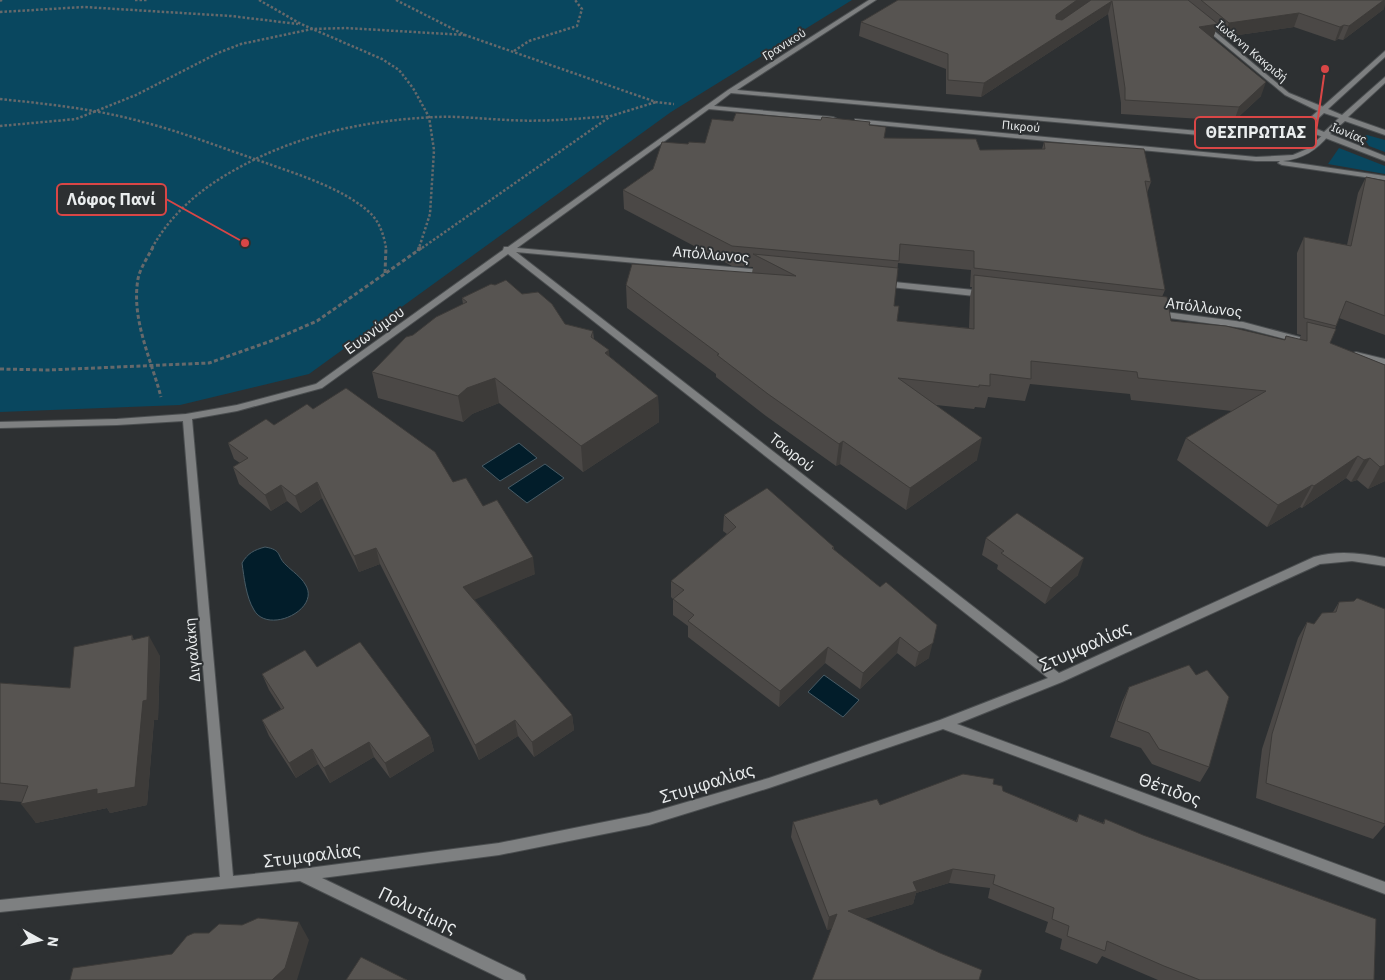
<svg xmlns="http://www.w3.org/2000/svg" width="1385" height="980" font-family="'IBM Plex Sans',sans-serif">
<rect width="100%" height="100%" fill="#2d3032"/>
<g fill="#09475f">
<polygon points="0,0 852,0 671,112 309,374 180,405 0,412"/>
<polygon points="1367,135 1385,140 1385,152 1369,146 1363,137"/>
<polygon points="1339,148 1385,166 1385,174 1328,164"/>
</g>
<g fill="#021d2a" stroke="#485b65">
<polygon points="519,443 537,458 500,481 482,466"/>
<polygon points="545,464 564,478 527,503 508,488"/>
<path d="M265,547c18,3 11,9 21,18 6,6 15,12 19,19 17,25 -37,51 -51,26 -8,-13 -10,-33 -12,-47 6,-10 12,-13 23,-16z"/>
<polygon points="824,675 859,700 843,717 808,692"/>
</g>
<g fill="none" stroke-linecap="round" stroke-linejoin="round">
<g stroke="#4b4e50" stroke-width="2">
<g id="minor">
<path d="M869,0h7l-139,90 529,47 12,-2 27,-10 4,2 -26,12 -17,2 -535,-48 -17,13 119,11 4,2 -4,2 -124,-12 -192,139 248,22 4,3 -1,2 -252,-23 543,421 255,-116c23,-7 48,-4 71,1v8l-33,-5 -32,3 -258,118 -105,42 428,158v12l-442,-165 -174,59 -120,37 -150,30 -177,23 202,97 2,5h-22l-204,-99 -300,31v-12l220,-23 -37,-456 -66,4 -117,3v-6l117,-3 69,-5 51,-9 79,-21 187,-134 1,-3h4l220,-157zM508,254l540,424 -108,42 -171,58 -120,35 -150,30 -198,26 -68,7 -41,-457 45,-8 85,-23z"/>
<polygon points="1203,25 1207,25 1289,93 1326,108 1326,112 1320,112 1285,95 1203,27"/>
<path d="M855,119l401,38 37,-2 14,-6 18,-16 4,2c-12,15 -26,24 -46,26l102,15v4l-103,-15 -4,-2 2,-2h-24l-398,-38h-3z"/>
<polygon points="884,281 984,291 988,294 984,297 881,286 880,284"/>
<polygon points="1158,311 1243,322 1311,340 1312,342 1308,345 1243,328 1155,316 1154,314 1155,312"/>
<polygon points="1356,352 1385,359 1385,365 1353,357 1352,355 1353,353"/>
</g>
</g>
<g stroke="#4b4e50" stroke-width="2">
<path id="tertiary" d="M1385,51v6l-57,52 14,6 43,-38v6l-37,34 37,13v5l-40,-14 -15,13 55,22v5l-83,-32v-4zM1324,113l15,5 -15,14 -14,-6z"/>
</g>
<g stroke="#66696b" stroke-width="2.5" stroke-dasharray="2.5 2" stroke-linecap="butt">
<polyline points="135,0 148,0"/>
<polyline points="259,0 301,24 382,59 399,70 413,88 429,117 434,150 430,214 419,248"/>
<polyline points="396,0 465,35 656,102 674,104"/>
<polyline points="0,1 2,0"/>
<polyline points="0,12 84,7 231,16 298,24"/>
<polyline points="514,51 529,41 577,26 582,9 575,0"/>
<path d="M0,99c48,5 96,10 143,23 43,11 84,28 126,42 33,12 72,24 99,47 11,9 16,24 18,37"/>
<polyline points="0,126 76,119 136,95 218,53 241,44 312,29 346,28 465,35"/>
<path d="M152,248c20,-36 52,-62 88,-81 60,-33 128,-47 196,-50 24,-1 48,2 72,3 34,2 68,-1 102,-4"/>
<polyline points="422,248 611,116 656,102"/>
</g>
<g stroke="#66696b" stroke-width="3" stroke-dasharray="4 2.5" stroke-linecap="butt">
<path d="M153,247c-5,10 -13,21 -15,32 -7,40 13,80 23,118"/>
<polyline points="418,251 419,247"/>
<polyline points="385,273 386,247"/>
<polyline points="0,369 49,370 209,363 271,341 317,321 423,247"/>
</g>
<use href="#minor" fill="#7e8081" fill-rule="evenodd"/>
<use href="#tertiary" fill="#7e8081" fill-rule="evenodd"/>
</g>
<g fill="#4b4846" fill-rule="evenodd">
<polygon points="898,0 1385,0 1384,9 1343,40 1338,39 1335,41 1294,27 1224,37 1216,30 1213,38 1261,96 1234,121 1121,114 1121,103 1108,14 981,97 946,94 946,69 859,36 861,22"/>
<path d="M733,121l136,4 15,13 96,12 62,-1 2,-7 107,40 -4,11 18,97 -3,7 9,24 113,19 2,-4 13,4 2,-5 -4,-1v-81l7,-16 43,8 11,-52 8,-16 19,4v154l-46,-17 -9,25 55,22v116l-17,8 -11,-9 -6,2 -5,-4 -44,30 -2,-1 -33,20 -90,-67 9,-22 46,-27 -101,-11 -1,-6 -100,-10 -5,17 -37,-4 -3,11 -10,-1 -1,2 -38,-4 41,55 -71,50 -66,-46 -4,2 -70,-50 -50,-39v-3l-89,-66 -1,-23 126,-12 1,-6 -21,-1 -108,-57 -1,-19 65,-46 17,-1zM898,263l73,7 -1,17h2l-2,10 -1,31 -72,-7 -3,-15z"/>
<polygon points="522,294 565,324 593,331 594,339 609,356 658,396 659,422 583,472 499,403 472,414 463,422 378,398 372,372 413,335 463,304 462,298"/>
<polygon points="313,409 453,482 483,506 535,574 474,599 572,715 574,730 534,757 518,736 479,760 380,564 359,572 322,498 301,513 287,501 271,511 239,484 233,467 240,463 234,459 228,443 274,425"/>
<polygon points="724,515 834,547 834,550 929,658 915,667 897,653 860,689 825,663 779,707 688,637 688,626 673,615 673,599 671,597 671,581 727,534 723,531"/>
<polygon points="986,538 1078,575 1045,604 997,569 998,565 982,555"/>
<polygon points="1339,602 1385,609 1385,825 1373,839 1256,798 1262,749 1298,638 1307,622 1314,624 1333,612"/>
<polygon points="132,635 134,640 160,656 158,720 154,720 147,805 110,813 107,808 36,823 22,802 0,800 0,683 70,688"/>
<polygon points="317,667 430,736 434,751 390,778 374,757 330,783 318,764 296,778 269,736 262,720 281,709 269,690 262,674"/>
<polygon points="1129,687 1209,767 1200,782 1152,764 1141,748 1110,737 1122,702"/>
<polygon points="993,784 1003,791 1076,821 1079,814 1103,823 1105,819 1374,980 1158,980 1102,956 1097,964 1060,949 1062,939 1045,932 1048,922 988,898 990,888 949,883 916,893 913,904 827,930 791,837 793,822 880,805"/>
</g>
<g fill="#3d3b39">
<polygon points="1077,0 1094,0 1053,28 1056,15"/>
<polygon points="1384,0 1385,0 1384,9 1343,40 1349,26"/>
<polygon points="1112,1 1108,14 981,97 984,83"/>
<polygon points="1299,13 1294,27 1224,37 1229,23"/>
<polygon points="1218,24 1213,38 1195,41 1199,27"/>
<polygon points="1344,25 1338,39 1335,41 1340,27"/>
<polygon points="1266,82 1261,96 1234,121 1239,107"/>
<polygon points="609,350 611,376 605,353"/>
<polygon points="495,378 499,403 472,414 463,422 458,396 467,388"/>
<polygon points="658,396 659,422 583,472 581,446"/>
<polygon points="982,438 977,460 906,510 910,488"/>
<polygon points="843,441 840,464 836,466 839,444"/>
<polygon points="1358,456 1346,478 1302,508 1314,486"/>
<polygon points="1370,458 1357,480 1351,482 1364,460"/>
<polygon points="1385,465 1385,481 1368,489 1380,467"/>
<polygon points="317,482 322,498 301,513 295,496"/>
<polygon points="281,485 287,501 271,511 265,495"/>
<polygon points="1312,485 1300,507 1267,527 1278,505"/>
<polygon points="376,548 380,564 359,572 354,556"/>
<polygon points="533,557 535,574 467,603 463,587"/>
<polygon points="1084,558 1078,575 1045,604 1051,588"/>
<polygon points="937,625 929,658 915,667 919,652"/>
<polygon points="149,636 160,656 158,720 154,720 147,805 110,813 107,808 36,823 21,804"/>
<polygon points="900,637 897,653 860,689 863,673"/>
<polygon points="828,647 825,663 779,707 780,691"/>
<polygon points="572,715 574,730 534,757 532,742"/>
<polygon points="515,720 518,736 479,760 475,745"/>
<polygon points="430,736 434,751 390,778 385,763"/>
<polygon points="369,742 374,757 330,783 324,768"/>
<polygon points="312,749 318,764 296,778 289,763"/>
<polygon points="953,869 949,883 916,893 913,904 845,925 848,911 913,882"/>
<polygon points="837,914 834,928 827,930 829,917"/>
<polygon points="299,922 309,940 297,980 272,980"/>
</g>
<g fill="#575451" stroke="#3d3b39">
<polygon points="898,0 1077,0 1056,15 1056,19 1062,20 1091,0 1188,0 1218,24 1199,27 1266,82 1239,107 1125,100 1125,88 1112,1 984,83 948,80 948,54 861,22"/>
<polygon points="1201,0 1384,0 1349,26 1344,25 1340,27 1299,13 1229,23"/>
<polygon points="736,113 821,120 822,117 870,122 869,125 886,127 884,138 976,139 980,150 1045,149 1044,142 1144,149 1151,182 1145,181 1165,290 974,268 974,251 900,244 899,261 732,246 623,190 653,169 662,142 688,144 689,142 705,143 712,119 733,121"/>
<polygon points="1366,177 1385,181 1385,316 1346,301 1336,326 1304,318 1304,237 1351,246"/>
<polygon points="753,254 898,268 894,306 899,306 897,321 974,329 974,275 1167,297 1171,321 1226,326 1285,340 1286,336 1307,341 1307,322 1336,329 1330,343 1385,365 1385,465 1380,467 1370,458 1364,460 1358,456 1314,486 1312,485 1278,505 1186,438 1266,391 1138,378 1137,372 1031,361 1031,379 990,374 990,386 979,385 979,387 898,378 982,438 910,488 843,441 839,444 768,394 717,355 719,354 626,285 632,264 796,276"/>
<polygon points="506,280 522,294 538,292 552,304 565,324 593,331 591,337 609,350 605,353 658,396 581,446 495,378 467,388 458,396 372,372 406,337 413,335 436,317 467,302 462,298 491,284 495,285"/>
<polygon points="346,388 435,452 453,482 466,478 483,506 497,500 533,557 463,587 572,715 532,742 515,720 475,745 376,548 354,556 317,482 295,496 281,485 265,495 233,467 248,458 228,443 266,419 274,425 307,404 313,409"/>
<polygon points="767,488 834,547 832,548 880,587 886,582 937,625 933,643 919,652 900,637 863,673 828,647 780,691 688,621 694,615 673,599 684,590 671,581 736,527 724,515"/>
<polygon points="1017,513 1084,558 1051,588 1001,553 1004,551 986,538"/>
<polygon points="1357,598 1385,609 1385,824 1266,783 1272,734 1307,622 1314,624 1322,613 1336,612 1339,602 1354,601"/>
<polygon points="132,635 132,640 149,636 147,700 143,701 135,787 97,794 97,789 21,804 28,786 0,783 0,683 70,688 74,647"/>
<polygon points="360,642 430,736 385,763 369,742 324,768 312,749 289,763 262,720 284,708 262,674 305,650 317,667"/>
<polygon points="1189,665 1196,675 1207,670 1229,697 1209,767 1159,749 1149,733 1117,721 1129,687"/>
<polygon points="963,774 994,779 993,784 1002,786 1003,791 1077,822 1079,814 1104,824 1105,819 1143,835 1376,919 1374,980 1200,980 1164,966 1107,941 1105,951 1067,936 1069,926 1052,919 1054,908 993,884 995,875 953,869 913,882 917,891 848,911 940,953 982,970 979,980 812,980 837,914 829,917 793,822 877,799 880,805"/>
<polygon points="258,918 299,922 285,968 272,980 70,980 73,968 172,954 187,936 194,933 209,933 219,924 242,925"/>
<polygon points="361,957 407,980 346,980"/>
</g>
<g text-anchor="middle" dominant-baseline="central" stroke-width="4" stroke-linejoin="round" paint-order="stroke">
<g font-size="12" fill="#eaedee" stroke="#2d3032">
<text transform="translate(784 44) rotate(-32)">Γρανικού</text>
<text transform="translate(1252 51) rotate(40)">Ιωάννη Κακριδή</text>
<text transform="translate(1021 126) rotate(5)">Πικρού</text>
<text transform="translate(1349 133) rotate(22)">Ιωνίας</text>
</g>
<g font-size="15" fill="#eaedee" stroke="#2d3032">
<text transform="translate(711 254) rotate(5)">Απόλλωνος</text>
<text transform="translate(1204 307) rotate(7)">Απόλλωνος</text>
<text transform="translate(374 330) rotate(-36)">Ευωνύμου</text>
<text transform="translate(792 452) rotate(38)">Τσωρού</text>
<text transform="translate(192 650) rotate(-95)">Διγαλάκη</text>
</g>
<g font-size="18" fill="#eaedee" stroke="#2d3032">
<text transform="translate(1085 646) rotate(-24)">Στυμφαλίας</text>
<text transform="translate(707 783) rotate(-17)">Στυμφαλίας</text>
<text transform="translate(1170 789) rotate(20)">Θέτιδος</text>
<text transform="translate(312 855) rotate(-7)">Στυμφαλίας</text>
<text transform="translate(418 910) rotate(26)">Πολυτίμης</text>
</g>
</g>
<path fill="none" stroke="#d94646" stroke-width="2" d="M1325 69L1316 132M245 243L166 199"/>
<g fill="#d94646" stroke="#2d3032" stroke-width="2">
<circle cx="1325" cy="69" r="5"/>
<circle cx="245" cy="243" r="5"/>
</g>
<g fill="#2d3032" stroke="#d94646" stroke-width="2">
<rect x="1195" y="117" width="121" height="31" rx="5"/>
<rect x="57" y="184" width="109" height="31" rx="5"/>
</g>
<g font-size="16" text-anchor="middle" font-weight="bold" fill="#eaedee">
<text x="1256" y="138">ΘΕΣΠΡΩΤΙΑΣ</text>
<text x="111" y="205">Λόφος Πανί</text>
</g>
<g transform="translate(40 940) rotate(98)" stroke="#2d3032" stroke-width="4" paint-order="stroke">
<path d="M0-4L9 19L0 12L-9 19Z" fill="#eaedee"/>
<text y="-8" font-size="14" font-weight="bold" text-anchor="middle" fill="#eaedee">N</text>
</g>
</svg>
